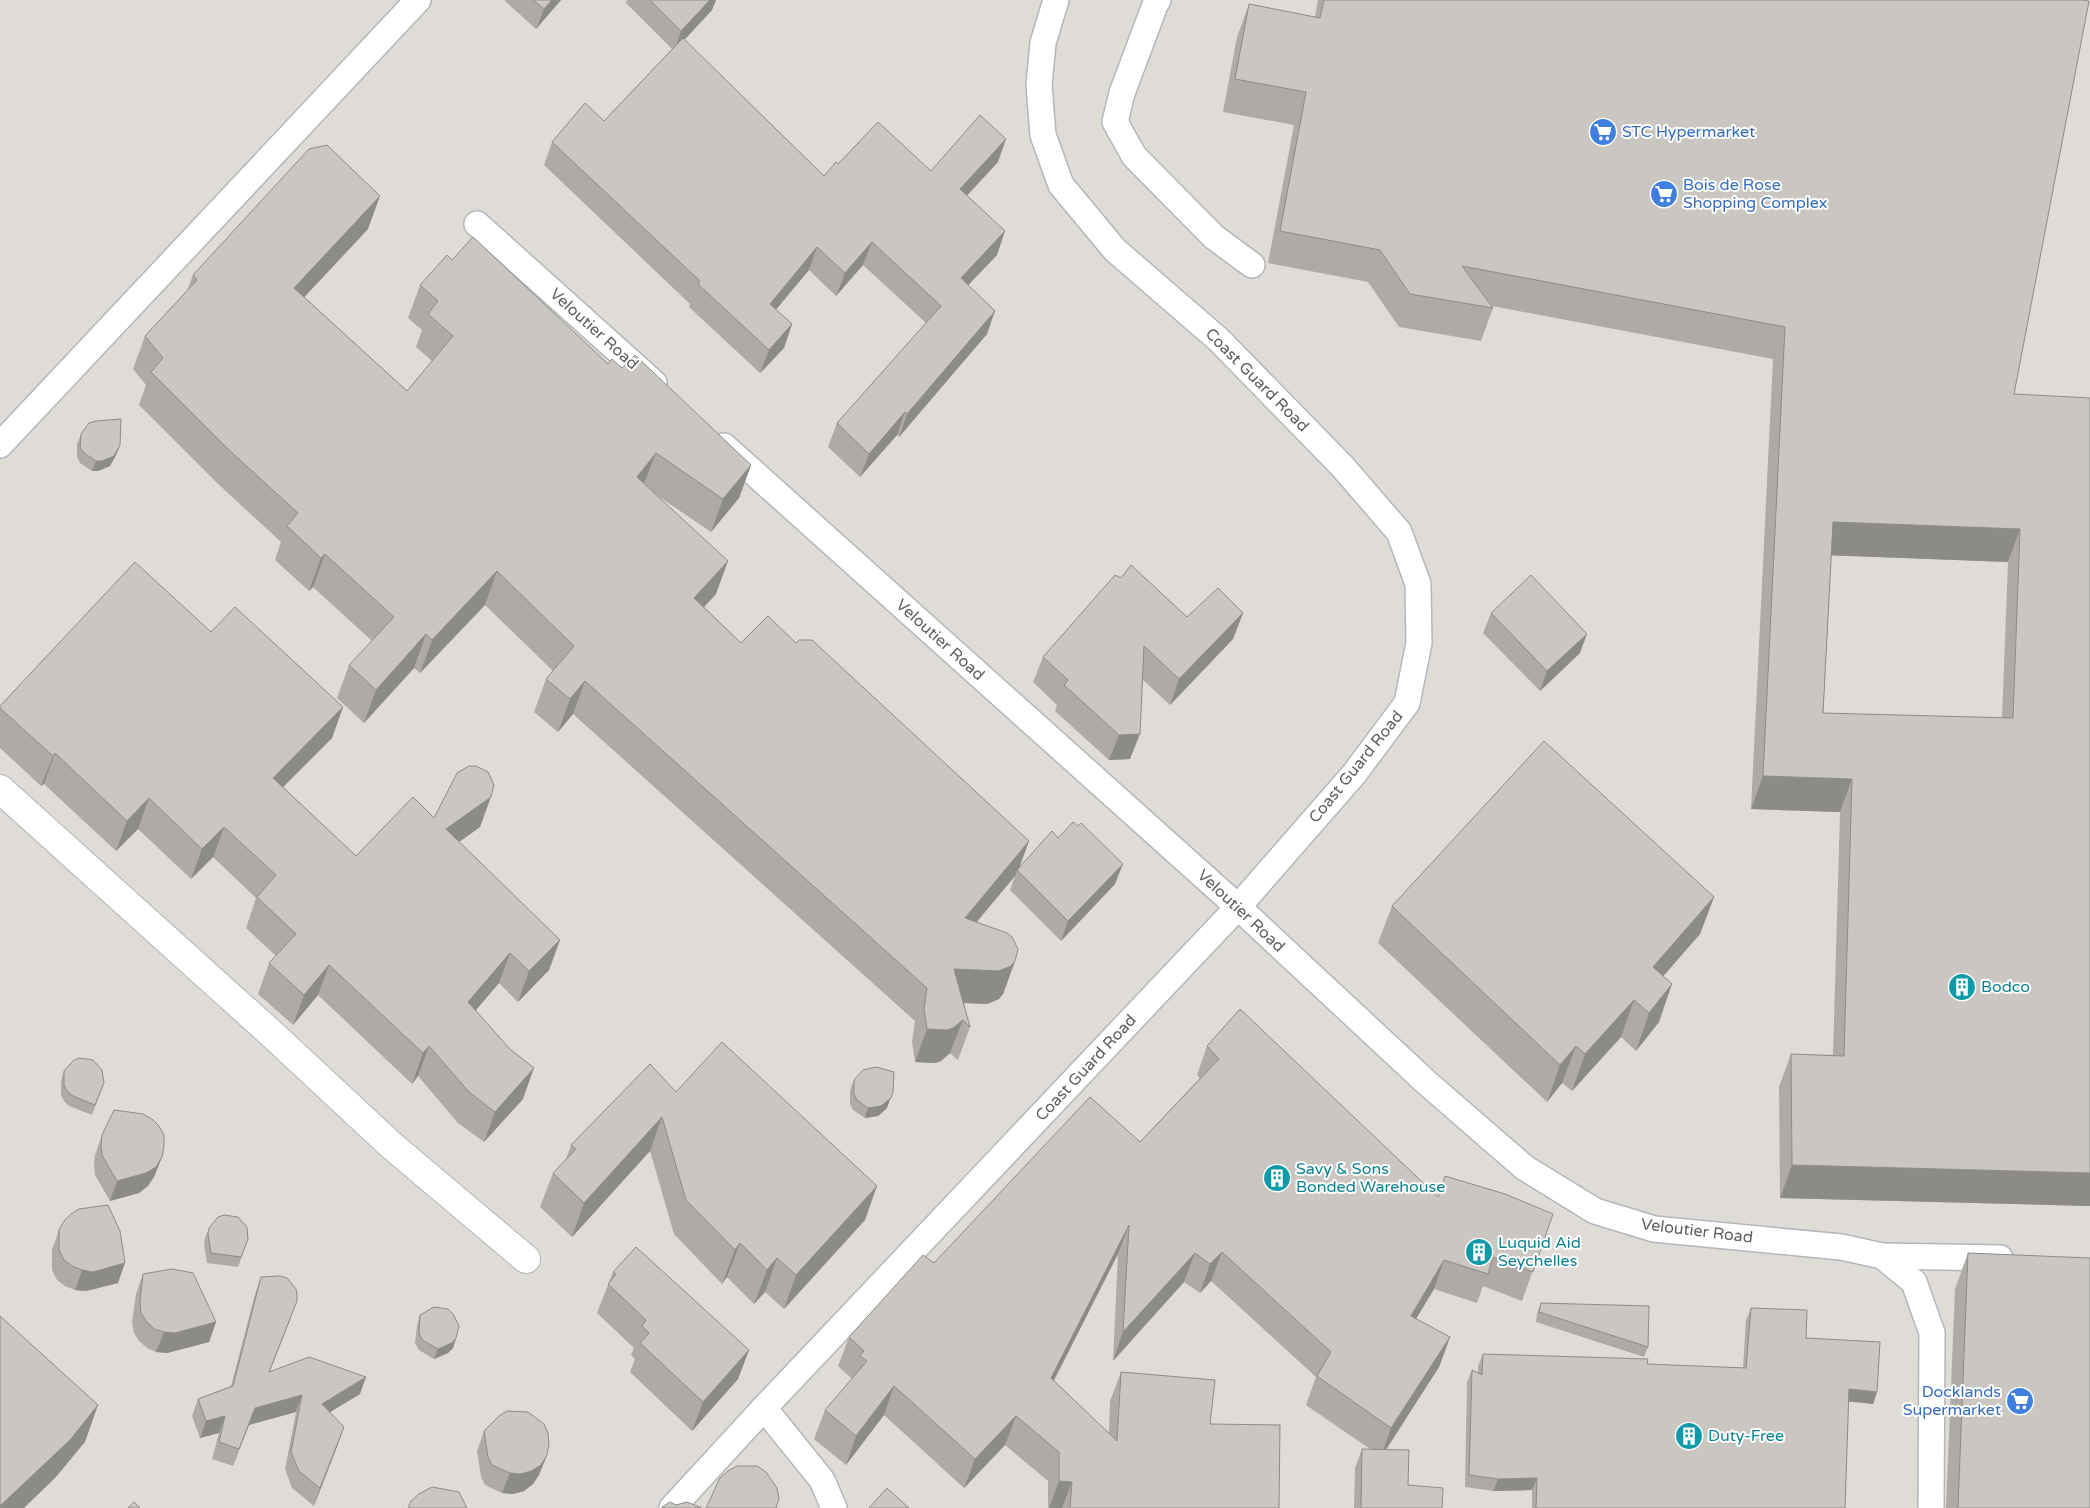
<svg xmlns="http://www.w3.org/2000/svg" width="2090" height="1508" font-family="'Varela Round',sans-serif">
<rect width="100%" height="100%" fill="#edebe3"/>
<rect fill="#dfdcd7" x="0" y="0" width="2090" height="1508"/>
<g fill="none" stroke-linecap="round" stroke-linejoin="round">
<g stroke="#b3b6ba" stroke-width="28">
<g id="lane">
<polyline points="1158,0 1155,5 1122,93 1115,122 1134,156 1214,237 1252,265"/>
<polyline points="477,224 654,383"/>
<polyline points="0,445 418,0"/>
<polyline points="724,446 1238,907 1427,1083 1525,1168 1595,1211 1654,1229 1841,1247 1882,1256 1914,1282 1932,1333 1931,1508"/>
<polyline points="1882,1256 2000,1258"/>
<polyline points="764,1408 822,1480 834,1508"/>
<polyline points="672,1508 764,1408 1238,907 1354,774 1407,703 1419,643 1418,584 1399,532 1342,466 1219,340 1115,250 1061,185 1043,135 1039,85 1043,43 1056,0"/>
</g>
</g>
<g stroke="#b3b6ba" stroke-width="30">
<polyline id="street" points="0,789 274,1036 391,1145 526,1259"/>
</g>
<use href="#lane" stroke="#fff" stroke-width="25"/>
<use href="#street" stroke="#fff" stroke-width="28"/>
</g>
<g fill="#aeaba7" fill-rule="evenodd">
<polygon points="505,0 561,0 536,29 505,1"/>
<polygon points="627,0 716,0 712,10 684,40 824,176 838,164 931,171 998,162 967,196 997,255 968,285 987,334 899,437 897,435 860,477 828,447 837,423 926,323 863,265 836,296 809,270 776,310 792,324 784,348 760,373 689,307 690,304 544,165 552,142 604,121 672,49 626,3"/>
<path d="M1318,0h764l-68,394 76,812 -310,-8 -1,-111 12,-33 42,1 7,-243 -89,-3 22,-450 -281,-53 1,2 -12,33 -82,-14 -31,-45 -100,-19 26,-138 -71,-13 14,-75 12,-33 66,13zM1831,555l177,7 -6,156 -179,-5z"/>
<polygon points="368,229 304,297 407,391 432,361 416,347 422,330 408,318 420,285 452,260 608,364 622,368 751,465 739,498 711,532 658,496 716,594 704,607 741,643 796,643 1029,841 1019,868 1058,838 1115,884 1061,941 1010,890 1015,876 977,922 1015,961 1003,994 999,999 987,1004 964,1003 970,1027 958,1060 950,1053 941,1061 935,1063 915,1062 912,1042 915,1021 573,714 558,732 534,712 546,679 553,671 485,605 420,673 414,668 364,723 337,698 349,665 372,641 313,587 309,591 275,560 281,542 216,482 139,405 146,385 133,369 145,336 187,291 193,275"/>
<polygon points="81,434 120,445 116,455 110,466 98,471 92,471 80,463 77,457 77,444"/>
<polygon points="1243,613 1233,639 1170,705 1142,679 1130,759 1109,760 1055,711 1057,705 1033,682 1043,657 1187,617"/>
<polygon points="1491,613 1580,653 1540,691 1483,633"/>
<polygon points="211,632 343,707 332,738 283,787 356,856 434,818 480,827 459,842 560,940 549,970 518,1002 499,983 476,1010 523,1099 484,1142 458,1123 418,1076 412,1084 318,995 293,1025 258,994 269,963 276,956 246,928 256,898 213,857 191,879 138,829 116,851 44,784 41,786 0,748 0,706"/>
<polygon points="1714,897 1700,934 1663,976 1659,1022 1636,1051 1621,1037 1572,1091 1562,1083 1547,1102 1378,943 1392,906"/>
<polygon points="1207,1046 1437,1196 1553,1214 1522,1301 1483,1286 1477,1303 1434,1289 1416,1319 1450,1337 1439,1367 1386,1450 1408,1485 1442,1508 1354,1508 1355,1468 1362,1449 1370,1449 1306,1405 1316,1377 1211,1281 1200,1293 1184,1282 1113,1361 1118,1254 1054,1381 1109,1433 1110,1401 1121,1372 1210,1424 1279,1508 1048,1508 1048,1481 1005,1445 964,1488 884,1415 846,1465 814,1439 825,1410 852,1379 838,1366 849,1337 934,1263 1140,1142 1200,1078 1197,1075"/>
<polygon points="64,1071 104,1083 92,1115 69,1106 64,1101 61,1095 61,1081"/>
<polygon points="854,1080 887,1108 878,1116 865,1118 853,1110 850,1104 850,1090"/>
<polygon points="676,1092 865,1220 784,1309 765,1292 754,1304 727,1277 722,1284 674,1234 650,1151 572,1237 540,1207 553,1173 566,1159 571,1145"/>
<polygon points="102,1135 162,1157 154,1177 148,1186 139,1193 110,1201 95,1175 94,1165 95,1155"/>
<polygon points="209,1228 248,1239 238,1267 207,1263 204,1245 205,1238"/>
<polygon points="59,1230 118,1283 86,1291 75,1290 65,1286 57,1280 52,1270 52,1250"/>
<polygon points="1968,1253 2090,1508 1946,1508 1955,1289"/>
<polygon points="613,1272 749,1350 738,1379 692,1431 630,1372 635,1359 631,1355 634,1348 597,1313"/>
<polygon points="143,1274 216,1322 209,1342 167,1353 156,1352 147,1348 139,1341 134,1333 132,1322 136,1294"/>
<polygon points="261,1277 291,1318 270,1371 360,1394 330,1412 338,1444 314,1506 292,1488 285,1469 296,1412 249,1425 233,1466 212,1459 219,1433 200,1438 192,1416 198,1399 231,1386 255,1294"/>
<polygon points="1541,1303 1648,1347 1644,1357 1536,1322 1537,1313"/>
<polygon points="1751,1308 1806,1338 1877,1392 1873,1404 1848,1401 1845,1508 1532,1508 1532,1490 1493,1491 1465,1487 1467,1382 1472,1370 1478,1373 1478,1366 1483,1354 1647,1364 1743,1368 1746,1320"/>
<polygon points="420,1315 456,1338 453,1348 448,1353 434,1359 419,1350 415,1343 417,1326"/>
<polygon points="484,1431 547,1455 539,1475 533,1484 524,1491 513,1494 502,1493 485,1485 481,1477 477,1451"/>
</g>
<g fill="#8d8b88">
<polygon points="552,0 561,0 536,29 544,9"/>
<polygon points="710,0 716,0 712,10 674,51 681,31"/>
<polygon points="1006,139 998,162 951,212 960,189"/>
<polygon points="380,196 368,229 282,321 294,288"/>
<polygon points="1005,231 997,255 953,301 961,278"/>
<polygon points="872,242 863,265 836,296 845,273"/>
<polygon points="817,247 809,270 761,327 770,304"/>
<polygon points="995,311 987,334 899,437 907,414"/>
<polygon points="792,324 784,348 760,373 769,350"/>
<polygon points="905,412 897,435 860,477 869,454"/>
<polygon points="120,445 116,455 110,466 98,471 92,471 96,461"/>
<polygon points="656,453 643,486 637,477"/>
<polygon points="751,465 739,498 711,532 723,499"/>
<polygon points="1833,522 2020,529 2008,562 1821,555"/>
<polygon points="325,554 313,587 309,591 321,558"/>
<polygon points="728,561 716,594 682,631 694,598"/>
<polygon points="497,571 485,605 420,673 432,640"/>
<polygon points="1243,613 1233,639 1170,705 1179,679"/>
<polygon points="426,634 414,668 364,723 376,690"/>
<polygon points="1587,634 1580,653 1540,691 1547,671"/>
<polygon points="585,681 573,714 558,732 570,699"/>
<polygon points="343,707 332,738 262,808 273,778"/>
<polygon points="1140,734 1130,759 1109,760 1119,735"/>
<polygon points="55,753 44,784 41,786 53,756"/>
<polygon points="1763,776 1852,779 1840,812 1751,809"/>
<polygon points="491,797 480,827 435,859 446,829"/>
<polygon points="149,798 138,829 116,851 127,821"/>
<polygon points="224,827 213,857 191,879 202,849"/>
<polygon points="1029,841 1018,871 1017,870 1015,876 952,951 965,918"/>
<polygon points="1123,864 1115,884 1061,941 1068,921"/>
<polygon points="1714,897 1700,934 1639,1004 1653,967"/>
<polygon points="560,940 549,970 518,1002 529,971"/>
<polygon points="510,953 499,983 457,1032 468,1002"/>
<polygon points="1015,961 1003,994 999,999 987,1004 942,1002 954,969"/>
<polygon points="329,965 318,995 293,1025 304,995"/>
<polygon points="1672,984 1659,1022 1636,1051 1649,1013"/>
<polygon points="1634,1000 1621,1037 1572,1091 1585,1054"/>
<polygon points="963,1020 950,1053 941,1061 935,1063 915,1062 927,1029"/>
<polygon points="429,1046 418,1076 412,1084 423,1053"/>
<polygon points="1576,1046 1562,1083 1547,1102 1560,1065"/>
<polygon points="534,1068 523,1099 484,1142 495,1112"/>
<polygon points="893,1092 887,1108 878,1116 865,1118 868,1108"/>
<polygon points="662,1117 650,1151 572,1237 584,1203"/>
<polygon points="162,1157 154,1177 148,1186 139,1193 110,1201 117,1181"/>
<polygon points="1792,1165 2090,1173 2090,1206 1780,1198"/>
<polygon points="877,1186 865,1220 784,1309 796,1275"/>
<polygon points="1129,1225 1118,1254 1040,1407 1051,1378"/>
<polygon points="740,1243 727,1277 722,1284 735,1250"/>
<polygon points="1222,1252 1211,1281 1200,1293 1210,1264"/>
<polygon points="1195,1253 1184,1282 1113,1361 1123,1332"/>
<polygon points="777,1258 765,1292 754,1304 767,1270"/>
<polygon points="1444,1260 1434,1289 1400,1345 1411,1316"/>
<polygon points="125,1263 118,1283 86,1291 75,1290 82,1270"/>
<polygon points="216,1322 209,1342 167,1353 156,1352 164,1332"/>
<polygon points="1450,1337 1439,1367 1381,1457 1391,1428"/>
<polygon points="456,1338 453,1348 448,1353 434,1359 438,1349"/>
<polygon points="749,1350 738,1379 692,1431 703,1402"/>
<polygon points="366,1377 360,1394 315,1421 322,1404"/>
<polygon points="894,1386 884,1415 846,1465 856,1436"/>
<polygon points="1849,1389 1877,1392 1873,1404 1844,1401"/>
<polygon points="302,1395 296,1412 249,1425 233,1466 255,1408"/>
<polygon points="98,1405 85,1442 56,1477 24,1508 0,1508 0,1506"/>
<polygon points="225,1416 219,1433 200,1438 206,1421"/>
<polygon points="1016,1416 1005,1445 964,1488 975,1459"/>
<polygon points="344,1427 338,1444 314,1506 320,1488"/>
<polygon points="547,1455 539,1475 533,1484 524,1491 513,1494 502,1493 510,1473"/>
<polygon points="1537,1478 1532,1490 1493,1491 1498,1479"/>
<polygon points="1059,1481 1072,1482 1062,1508 1049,1508"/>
</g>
<g fill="#cac7c2" stroke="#8d8b88" fill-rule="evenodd">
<polygon points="533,0 552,0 544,9"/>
<polygon points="650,0 710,0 681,31"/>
<path d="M1324,0h758l7,1 -75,393 76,4v775l-298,-8 -1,-111 53,2 8,-277 -89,-3 22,-449 -323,-61 31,42 -83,-14 -30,-44 -100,-19 26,-139 -71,-13 14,-75 71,14zM1833,522l187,7 -7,189 -190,-5z"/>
<polygon points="683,38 824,176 836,162 838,164 878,122 931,171 980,115 1006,139 960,189 1005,231 961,278 995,311 907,414 905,412 869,454 837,423 941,306 872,242 845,273 817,247 770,304 792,324 769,350 698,284 700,281 552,142 585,103 604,121"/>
<polygon points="327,145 380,196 294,288 407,391 453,336 428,314 438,301 420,285 447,255 452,260 473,237 608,364 612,359 622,368 635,355 751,465 723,499 656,453 637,477 728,561 694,598 741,643 768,616 796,643 799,640 812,640 1029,841 965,918 1007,933 1012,937 1018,949 1015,961 1011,966 999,971 954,969 970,1027 963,1020 953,1028 947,1030 927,1029 924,1009 927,988 585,681 570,699 546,679 574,646 497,571 432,640 426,634 376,690 349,665 394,617 325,554 321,558 287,526 298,513 228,449 151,372 163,358 145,336 197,280 193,275 309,149"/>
<polygon points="121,419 120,445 114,456 102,461 96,461 84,453 80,447 81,434 89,423 96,421"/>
<polygon points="135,562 211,632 235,607 343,707 273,778 356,856 413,797 434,818 457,773 469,766 476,766 488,772 494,785 491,797 446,829 560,940 529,971 510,953 468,1002 510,1049 534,1068 495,1112 469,1092 429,1046 423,1053 329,965 304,995 269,963 296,934 257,897 276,875 224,827 202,849 149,798 127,821 55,753 53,756 0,708 0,706"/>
<polygon points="1131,565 1187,617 1218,588 1243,613 1179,679 1144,646 1140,734 1119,735 1064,685 1068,680 1043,657 1115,575 1121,578"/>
<polygon points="1531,575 1587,634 1547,671 1491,613"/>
<polygon points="1544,741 1714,897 1653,967 1672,984 1649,1013 1634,1000 1585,1054 1576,1046 1560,1065 1392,906"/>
<polygon points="1073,822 1078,826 1081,823 1123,864 1068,921 1017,870 1052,831 1058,838"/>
<polygon points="1240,1009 1438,1197 1445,1176 1505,1194 1553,1214 1533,1272 1493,1257 1488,1274 1444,1260 1411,1316 1450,1337 1391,1428 1317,1376 1331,1352 1222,1252 1210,1264 1195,1253 1123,1332 1129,1225 1051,1378 1117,1441 1121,1372 1215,1380 1210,1424 1280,1425 1279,1508 1070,1508 1072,1482 1059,1481 1059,1452 1016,1416 975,1459 894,1386 856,1436 825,1410 867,1361 860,1356 864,1351 849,1337 923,1255 934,1263 1090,1097 1140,1142 1219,1059 1207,1046"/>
<polygon points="722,1042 877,1186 796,1275 777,1258 767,1270 740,1243 735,1250 686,1200 662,1117 584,1203 553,1173 576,1149 571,1145 650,1064 676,1092"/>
<polygon points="79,1058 93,1060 102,1070 104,1083 95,1105 73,1096 67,1091 64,1085 64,1071 73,1061"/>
<polygon points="876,1067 894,1072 893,1092 891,1098 881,1106 868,1108 857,1100 854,1094 854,1080 863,1070"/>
<polygon points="114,1110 143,1114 152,1119 159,1126 164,1135 164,1146 162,1157 156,1167 146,1173 117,1181 102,1155 101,1145 102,1135"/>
<polygon points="108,1205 120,1231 125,1263 93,1272 82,1270 72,1266 64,1260 59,1250 59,1230 64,1221 71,1214 79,1209"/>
<polygon points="224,1215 238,1217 247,1227 248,1239 241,1257 211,1253 208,1234 209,1228 218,1217"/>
<polygon points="636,1247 749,1350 703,1402 640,1343 649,1333 642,1326 646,1320 608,1284 616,1274 613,1272"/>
<polygon points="1968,1253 2090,1258 2090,1508 1958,1508"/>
<polygon points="172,1269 193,1273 216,1322 175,1333 164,1332 154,1329 146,1321 141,1313 140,1302 143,1274"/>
<polygon points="280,1276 287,1278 296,1289 297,1295 297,1301 269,1372 309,1357 366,1377 322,1404 344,1427 320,1488 299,1471 291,1452 302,1395 255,1408 239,1449 219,1442 225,1416 206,1421 198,1399 233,1386 261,1277"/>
<polygon points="1541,1303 1649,1306 1648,1347 1539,1312"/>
<polygon points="434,1307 448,1309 453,1314 459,1326 456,1338 452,1343 438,1349 422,1340 419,1333 420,1315"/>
<polygon points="1751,1308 1807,1310 1806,1338 1880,1342 1877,1392 1849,1389 1845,1508 1536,1508 1537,1478 1498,1479 1469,1475 1472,1370 1482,1375 1483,1354 1648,1359 1647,1364 1746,1368"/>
<polygon points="0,1316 98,1405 70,1440 0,1506"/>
<polygon points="507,1411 528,1412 544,1424 548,1433 549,1444 547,1455 541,1465 531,1471 521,1474 510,1473 492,1465 488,1457 484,1431 499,1416"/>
<polygon points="1362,1449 1409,1450 1408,1485 1443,1488 1442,1508 1361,1508"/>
<polygon points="737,1466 757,1466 766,1472 777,1488 779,1499 776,1508 706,1508 720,1478 728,1471"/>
<polygon points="432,1487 459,1492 467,1508 408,1508 411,1501 419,1494"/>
<polygon points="887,1488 909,1508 869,1508"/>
<polygon points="134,1502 140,1508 128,1508"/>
<polygon points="670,1502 676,1505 687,1502 702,1508 662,1508 662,1507"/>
</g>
<defs>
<g id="supermarket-disc" transform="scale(1.4375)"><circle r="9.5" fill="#3f7fe0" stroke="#fff"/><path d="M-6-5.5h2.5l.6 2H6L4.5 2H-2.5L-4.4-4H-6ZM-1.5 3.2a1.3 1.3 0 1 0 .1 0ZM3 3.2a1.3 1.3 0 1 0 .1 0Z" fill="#fff"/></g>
<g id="building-disc" transform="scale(1.4375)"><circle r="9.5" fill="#0f9aa8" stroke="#fff"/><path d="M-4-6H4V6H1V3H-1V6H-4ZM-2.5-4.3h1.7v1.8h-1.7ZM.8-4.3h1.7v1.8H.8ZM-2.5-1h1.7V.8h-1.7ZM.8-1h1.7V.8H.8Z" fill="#fff"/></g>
</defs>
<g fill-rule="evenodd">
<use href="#supermarket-disc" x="1603" y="132"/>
<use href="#supermarket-disc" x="1664" y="194"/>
<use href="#building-disc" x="1962" y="987"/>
<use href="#building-disc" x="1277" y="1178"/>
<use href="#building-disc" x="1479" y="1252"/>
<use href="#supermarket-disc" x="2020" y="1401"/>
<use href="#building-disc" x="1689" y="1436"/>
</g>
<g text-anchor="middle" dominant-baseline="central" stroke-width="4" stroke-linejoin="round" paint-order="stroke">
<g font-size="16" fill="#366cbe" stroke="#fff" text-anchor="start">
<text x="1622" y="132">STC Hypermarket</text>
<text x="1683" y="185">Bois de Rose<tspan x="1683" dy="18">Shopping Complex</tspan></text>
<text x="2001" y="1392" text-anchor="end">Docklands<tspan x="2001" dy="18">Supermarket</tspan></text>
</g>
<g font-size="16" fill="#5b5f63" stroke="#fff">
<text transform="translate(594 329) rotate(42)">Veloutier Road</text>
<text transform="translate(1257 380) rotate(45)">Coast Guard Road</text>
<text transform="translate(940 640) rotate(42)">Veloutier Road</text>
<text transform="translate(1356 767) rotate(-51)">Coast Guard Road</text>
<text transform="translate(1241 911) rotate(43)">Veloutier Road</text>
<text transform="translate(1086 1068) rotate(-47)">Coast Guard Road</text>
<text transform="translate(1697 1231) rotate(7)">Veloutier Road</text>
</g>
<g font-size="16" fill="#0d838f" stroke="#fff" text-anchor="start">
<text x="1981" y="987">Bodco</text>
<text x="1296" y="1169">Savy &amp; Sons<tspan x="1296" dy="18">Bonded Warehouse</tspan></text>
<text x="1498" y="1243">Luquid Aid<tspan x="1498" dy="18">Seychelles</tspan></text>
<text x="1708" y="1436">Duty-Free</text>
</g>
</g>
</svg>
